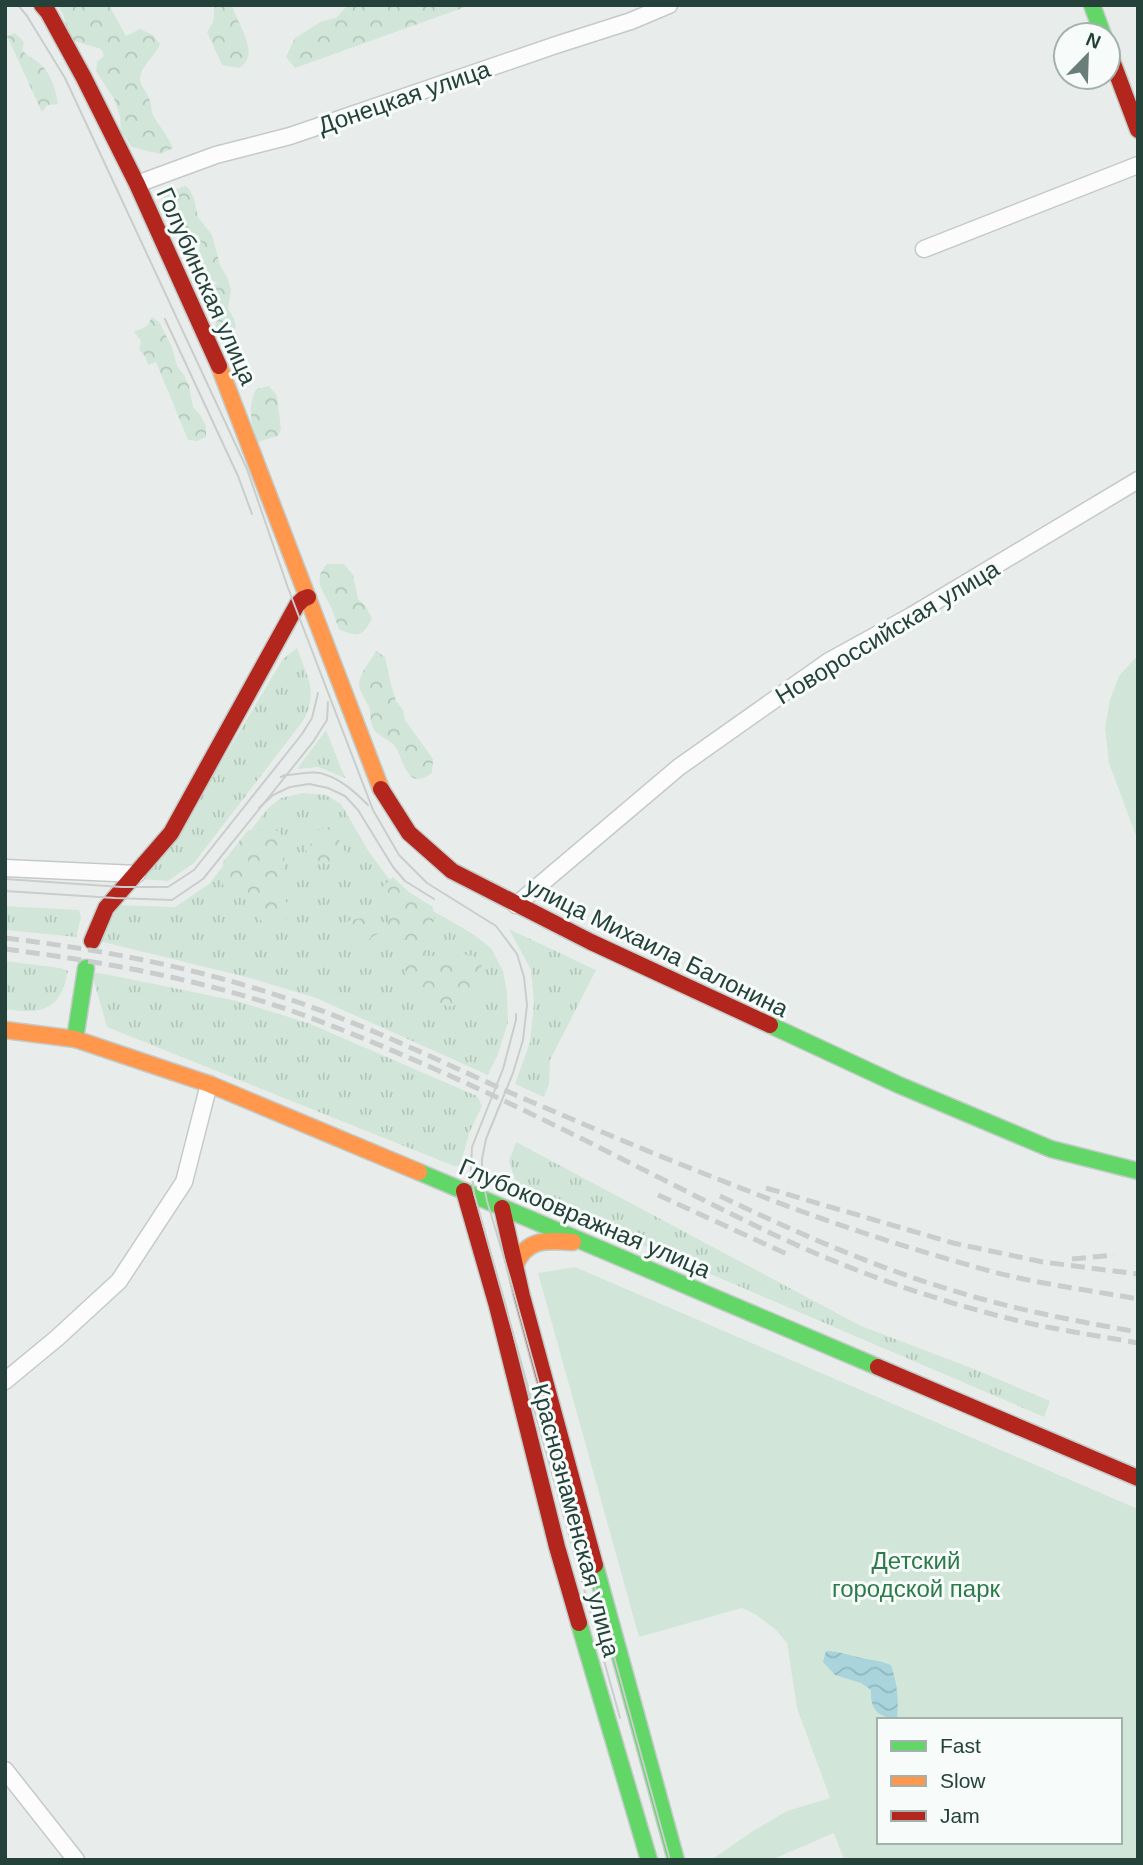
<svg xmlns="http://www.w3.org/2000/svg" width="1143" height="1865" font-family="Helvetica,sans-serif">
<defs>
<pattern id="grass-tufts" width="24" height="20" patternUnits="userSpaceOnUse" patternTransform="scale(1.75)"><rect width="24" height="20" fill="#d1e6d8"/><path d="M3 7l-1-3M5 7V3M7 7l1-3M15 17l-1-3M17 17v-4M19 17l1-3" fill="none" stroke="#b3c6ba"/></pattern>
<pattern id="forest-crowns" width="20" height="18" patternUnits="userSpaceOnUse" patternTransform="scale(1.75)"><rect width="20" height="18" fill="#d1e6d8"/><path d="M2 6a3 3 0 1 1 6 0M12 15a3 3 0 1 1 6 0" fill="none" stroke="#b3c6ba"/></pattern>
<pattern id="water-waves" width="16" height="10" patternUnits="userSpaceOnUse" patternTransform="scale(1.75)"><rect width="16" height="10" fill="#a9d4db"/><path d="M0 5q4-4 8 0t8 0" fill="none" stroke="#91b7bd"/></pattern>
</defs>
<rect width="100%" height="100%" fill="#e8edeb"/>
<g fill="url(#grass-tufts)">
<path d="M297,648c10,29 22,43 6,73l-109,142 -26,18 -27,-2 37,-45 105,-175z"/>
<polygon points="326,730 345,778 318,767 297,769"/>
<polygon points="303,793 326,795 341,804 369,852 389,879 413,899 473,934 491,948 503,971 507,992 508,1022 498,1054 488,1075 316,998 250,978 99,941 119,905 175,907 209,884 268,808 281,798"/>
<polygon points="5,906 79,910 81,917 76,937 5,930"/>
<polygon points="509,929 596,970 550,1060 549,1084 544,1097 515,1084 530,1042 534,1004 531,970"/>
<path d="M5,961l55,7 8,3c-2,7 -3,16 -7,22 -11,22 -35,19 -56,16z"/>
<polygon points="95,973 100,973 237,1001 308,1023 477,1096 482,1106 470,1131 460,1166 454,1166 107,1027 93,978"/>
<polygon points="516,1142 861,1326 974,1369 1050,1401 1044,1417 519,1192 509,1161"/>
</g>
<g fill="url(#forest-crowns)">
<path d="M57,5h52l17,31 14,-7 13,6 7,9c-4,11 -19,22 -20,33 -1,8 7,14 9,21 3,7 2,15 6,21 7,10 13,18 18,29l-12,6 -18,-4 -12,-4 -10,-15 -1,-15 -6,-17 -18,-28 1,-9 7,-6 -3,-7 -30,-9 -8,-26z"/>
<path d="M215,5h17c5,20 30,49 7,63l-17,-3 -15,-33 6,-10z"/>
<polygon points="348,5 471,5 295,68 286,57 295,38 322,21 336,18"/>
<path d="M15,33l9,9 -2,8c5,6 12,8 18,14 11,9 16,26 18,40l-11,1 -5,7 -35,-76z"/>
<path d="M186,186l3,3 5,9 4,19 14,18 8,30 8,14 3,11 -3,19c6,9 10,15 6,24l-7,4 -7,-2 -5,-7 1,-6 6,-6 -2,-6 -18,-6 -1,-10 4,-7h8l4,-4c-32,-17 -12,-26 -19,-48 -14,1 -19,-1 -28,-12l2,-8v-8l-7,-4 -2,-10z"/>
<polygon points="152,317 159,322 172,347 177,366 184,375 189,386 193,407 200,415 206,426 206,437 197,441 188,440 156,362 148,365 145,356 139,350 141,341 134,332 147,326"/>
<path d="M269,386l8,10 4,33 -3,7 -21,6c-6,-18 -10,-35 -1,-53z"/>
<path d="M327,564h17l9,11 5,24 7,6 7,13c-8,18 -15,20 -33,11 -3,-7 -5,-15 -8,-22 -8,-16 -19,-27 -4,-43z"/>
<path d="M376,651l9,6 6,28 5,16 7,9 2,10 28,39 -1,14c-28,21 -27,-17 -39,-29 -5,-5 -13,-7 -18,-13 -5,-6 -4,-13 -5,-21 -2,-8 -10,-16 -11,-25 0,-12 12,-24 17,-34z"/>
<path d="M328,827l8,1c7,14 -2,17 15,27l-26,9c-11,-5 -22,-9 -19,-22l6,2 6,-5v-9z"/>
<path d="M261,829l17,2 10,13 -4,8 1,21 -7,6c2,18 8,20 15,35 -24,18 -39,9 -47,-18l-23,-11v-23l25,-32z"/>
<path d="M393,877l16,15 24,15 1,12 -9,37 46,-1 10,6c2,14 1,24 -4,37l-17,7 -12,1 -17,-3 -13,-6 -15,-31 5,-8 8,-6 -2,-7 -25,-14 -14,4 -10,7 -14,-1 -4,-11 1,-9 13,-3 26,5 6,-10 -15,-22z"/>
</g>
<g fill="#d1e6d8" fill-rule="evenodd">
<polygon points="1138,655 1138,841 1109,763 1105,728 1110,700 1119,676"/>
<path d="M575,1267l563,242v351h-294l-10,-27 -63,27h-60l42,-29 34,-20 43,-13 -33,-90 -10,-65 -11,-13 -21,-16 -13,-6 -103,29 -101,-364zM879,1720h241v122h-241z"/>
</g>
<path fill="url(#water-waves)" d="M826,1651c13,0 23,4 35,7 11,2 20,3 30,7 6,18 8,33 6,53 -19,0 -27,-9 -26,-28l-10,-7 -26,-8 -12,-13z"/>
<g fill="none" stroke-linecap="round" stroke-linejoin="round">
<g stroke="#c5cac8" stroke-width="19">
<g id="street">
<polyline points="137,184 216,155 290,136 556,45 631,21 669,5"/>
<polyline points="924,249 1138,165"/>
<polyline points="5,868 137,874"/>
<polyline points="516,905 679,767 829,661 911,616 1138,480"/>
<polyline points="5,1381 57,1338 119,1281 184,1182 209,1084"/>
<polyline points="5,1770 76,1860"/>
</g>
</g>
<g stroke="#c3cbc8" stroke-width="19">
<g id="fast">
<polyline points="1092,5 1103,35"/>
<polyline points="770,1025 899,1085 1051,1149 1138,1171"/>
<polyline points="75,1039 86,968"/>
<polyline points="419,1172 878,1367"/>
<polyline points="595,1565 676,1860"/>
<polyline points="579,1623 649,1860"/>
</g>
</g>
<g stroke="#c3cbc8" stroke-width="19">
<g id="slow">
<polyline points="219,366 381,789"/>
<polyline points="5,1030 75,1039 209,1084 419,1172"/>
<path d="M515,1266c11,-28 32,-26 58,-24"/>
</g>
</g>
<g stroke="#c3cbc8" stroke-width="19">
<g id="jam">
<polyline points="42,5 48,12 84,78 137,184 219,366"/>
<polyline points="1108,50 1138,130"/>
<polyline points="381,789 409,833 452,871 591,942 770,1025"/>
<polyline points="92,941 106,908 171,833 297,605 303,599 308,597"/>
<polyline points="464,1191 497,1306 557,1547 579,1623"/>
<polyline points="502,1208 522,1296 595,1565"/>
<polyline points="878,1367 1138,1478"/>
</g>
</g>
<use href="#street" stroke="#fcfcfc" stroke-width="16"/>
<use href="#fast" stroke="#63d668" stroke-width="16"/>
<use href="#slow" stroke="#ff974d" stroke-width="16"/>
<use href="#jam" stroke="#b3261e" stroke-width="16"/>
<g stroke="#c9cdcc" stroke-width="2">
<polyline points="18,5 27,16 65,78 247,469 288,588 373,810 399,855 427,883 496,926 517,954 524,977 527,1005 523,1040 513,1073 486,1139 482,1159 482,1175 487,1201 510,1278 670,1860"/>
<polyline points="165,319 238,476 252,514"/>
<path d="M281,777l4,-2c11,0 24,-4 35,-2 20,5 34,18 48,32"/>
<polyline points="259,808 273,795 290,787 309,784 328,788 345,796 358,810 393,867 405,881 434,899"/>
<polyline points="5,879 122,887 168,887 194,870 302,734 312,718 318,693"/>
<polyline points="5,891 115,898 172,900 203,879 313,742 327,720 328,702"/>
<polyline points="516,1014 516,1020 503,1069 472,1147 471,1169 474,1193 620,1718"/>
</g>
<g stroke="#c9cdcc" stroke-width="5" stroke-dasharray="14 7" stroke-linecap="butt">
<path d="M5,938c102,12 202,32 298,66 68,24 133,55 199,85 82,36 166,71 249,103 78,31 159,57 239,79 48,13 99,19 148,28"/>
<path d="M5,949c102,13 205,32 301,67 112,42 220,94 326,148 67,33 133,69 202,97 56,23 114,42 173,57 43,11 87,17 131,25"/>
<polyline points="766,1188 953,1243 1043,1262 1138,1274"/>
<polyline points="658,1195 789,1255"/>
<path d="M720,1196c75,36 152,70 231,94 61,19 124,31 187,42"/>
<polyline points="1072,1259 1114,1255"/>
</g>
</g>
<g text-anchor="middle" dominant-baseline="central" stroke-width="6" stroke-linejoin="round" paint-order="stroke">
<g font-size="24" fill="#24423a" stroke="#f7fbf9">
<text transform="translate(404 97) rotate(-19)">Донецкая улица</text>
<text transform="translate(207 286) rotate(66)">Голубинская улица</text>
<text transform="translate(887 632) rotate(-31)">Новороссийская улица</text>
<text transform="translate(657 947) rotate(26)">улица Михаила Балонина</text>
<text transform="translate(585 1218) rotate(23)">Глубокоовражная улица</text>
<text transform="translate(576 1520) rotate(75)">Краснознаменская улица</text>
</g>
<g font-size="24" fill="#2d7a4b" stroke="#f7fbf9">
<text x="916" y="1560">Детский<tspan x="916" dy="28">городской парк</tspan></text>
</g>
</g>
<rect width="1143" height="1865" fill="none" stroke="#24423a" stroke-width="14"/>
<rect x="877" y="1718" width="245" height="126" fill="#f7fbf9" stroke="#a3b1ad" stroke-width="2"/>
<rect x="891" y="1741" width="35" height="10" fill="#63d668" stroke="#a3b1ad" stroke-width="2"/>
<text x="940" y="1753" font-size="21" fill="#24423a">Fast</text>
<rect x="891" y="1776" width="35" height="10" fill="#ff974d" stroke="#a3b1ad" stroke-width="2"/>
<text x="940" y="1788" font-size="21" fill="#24423a">Slow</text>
<rect x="891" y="1811" width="35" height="10" fill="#b3261e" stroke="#a3b1ad" stroke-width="2"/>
<text x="940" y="1823" font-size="21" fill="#24423a">Jam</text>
<g transform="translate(1087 56) rotate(23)"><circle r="33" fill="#f7fbf9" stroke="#a3b1ad" stroke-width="2"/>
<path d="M0-5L12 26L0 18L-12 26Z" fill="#697e78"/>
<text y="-10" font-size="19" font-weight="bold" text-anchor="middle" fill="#24423a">N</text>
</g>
</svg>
